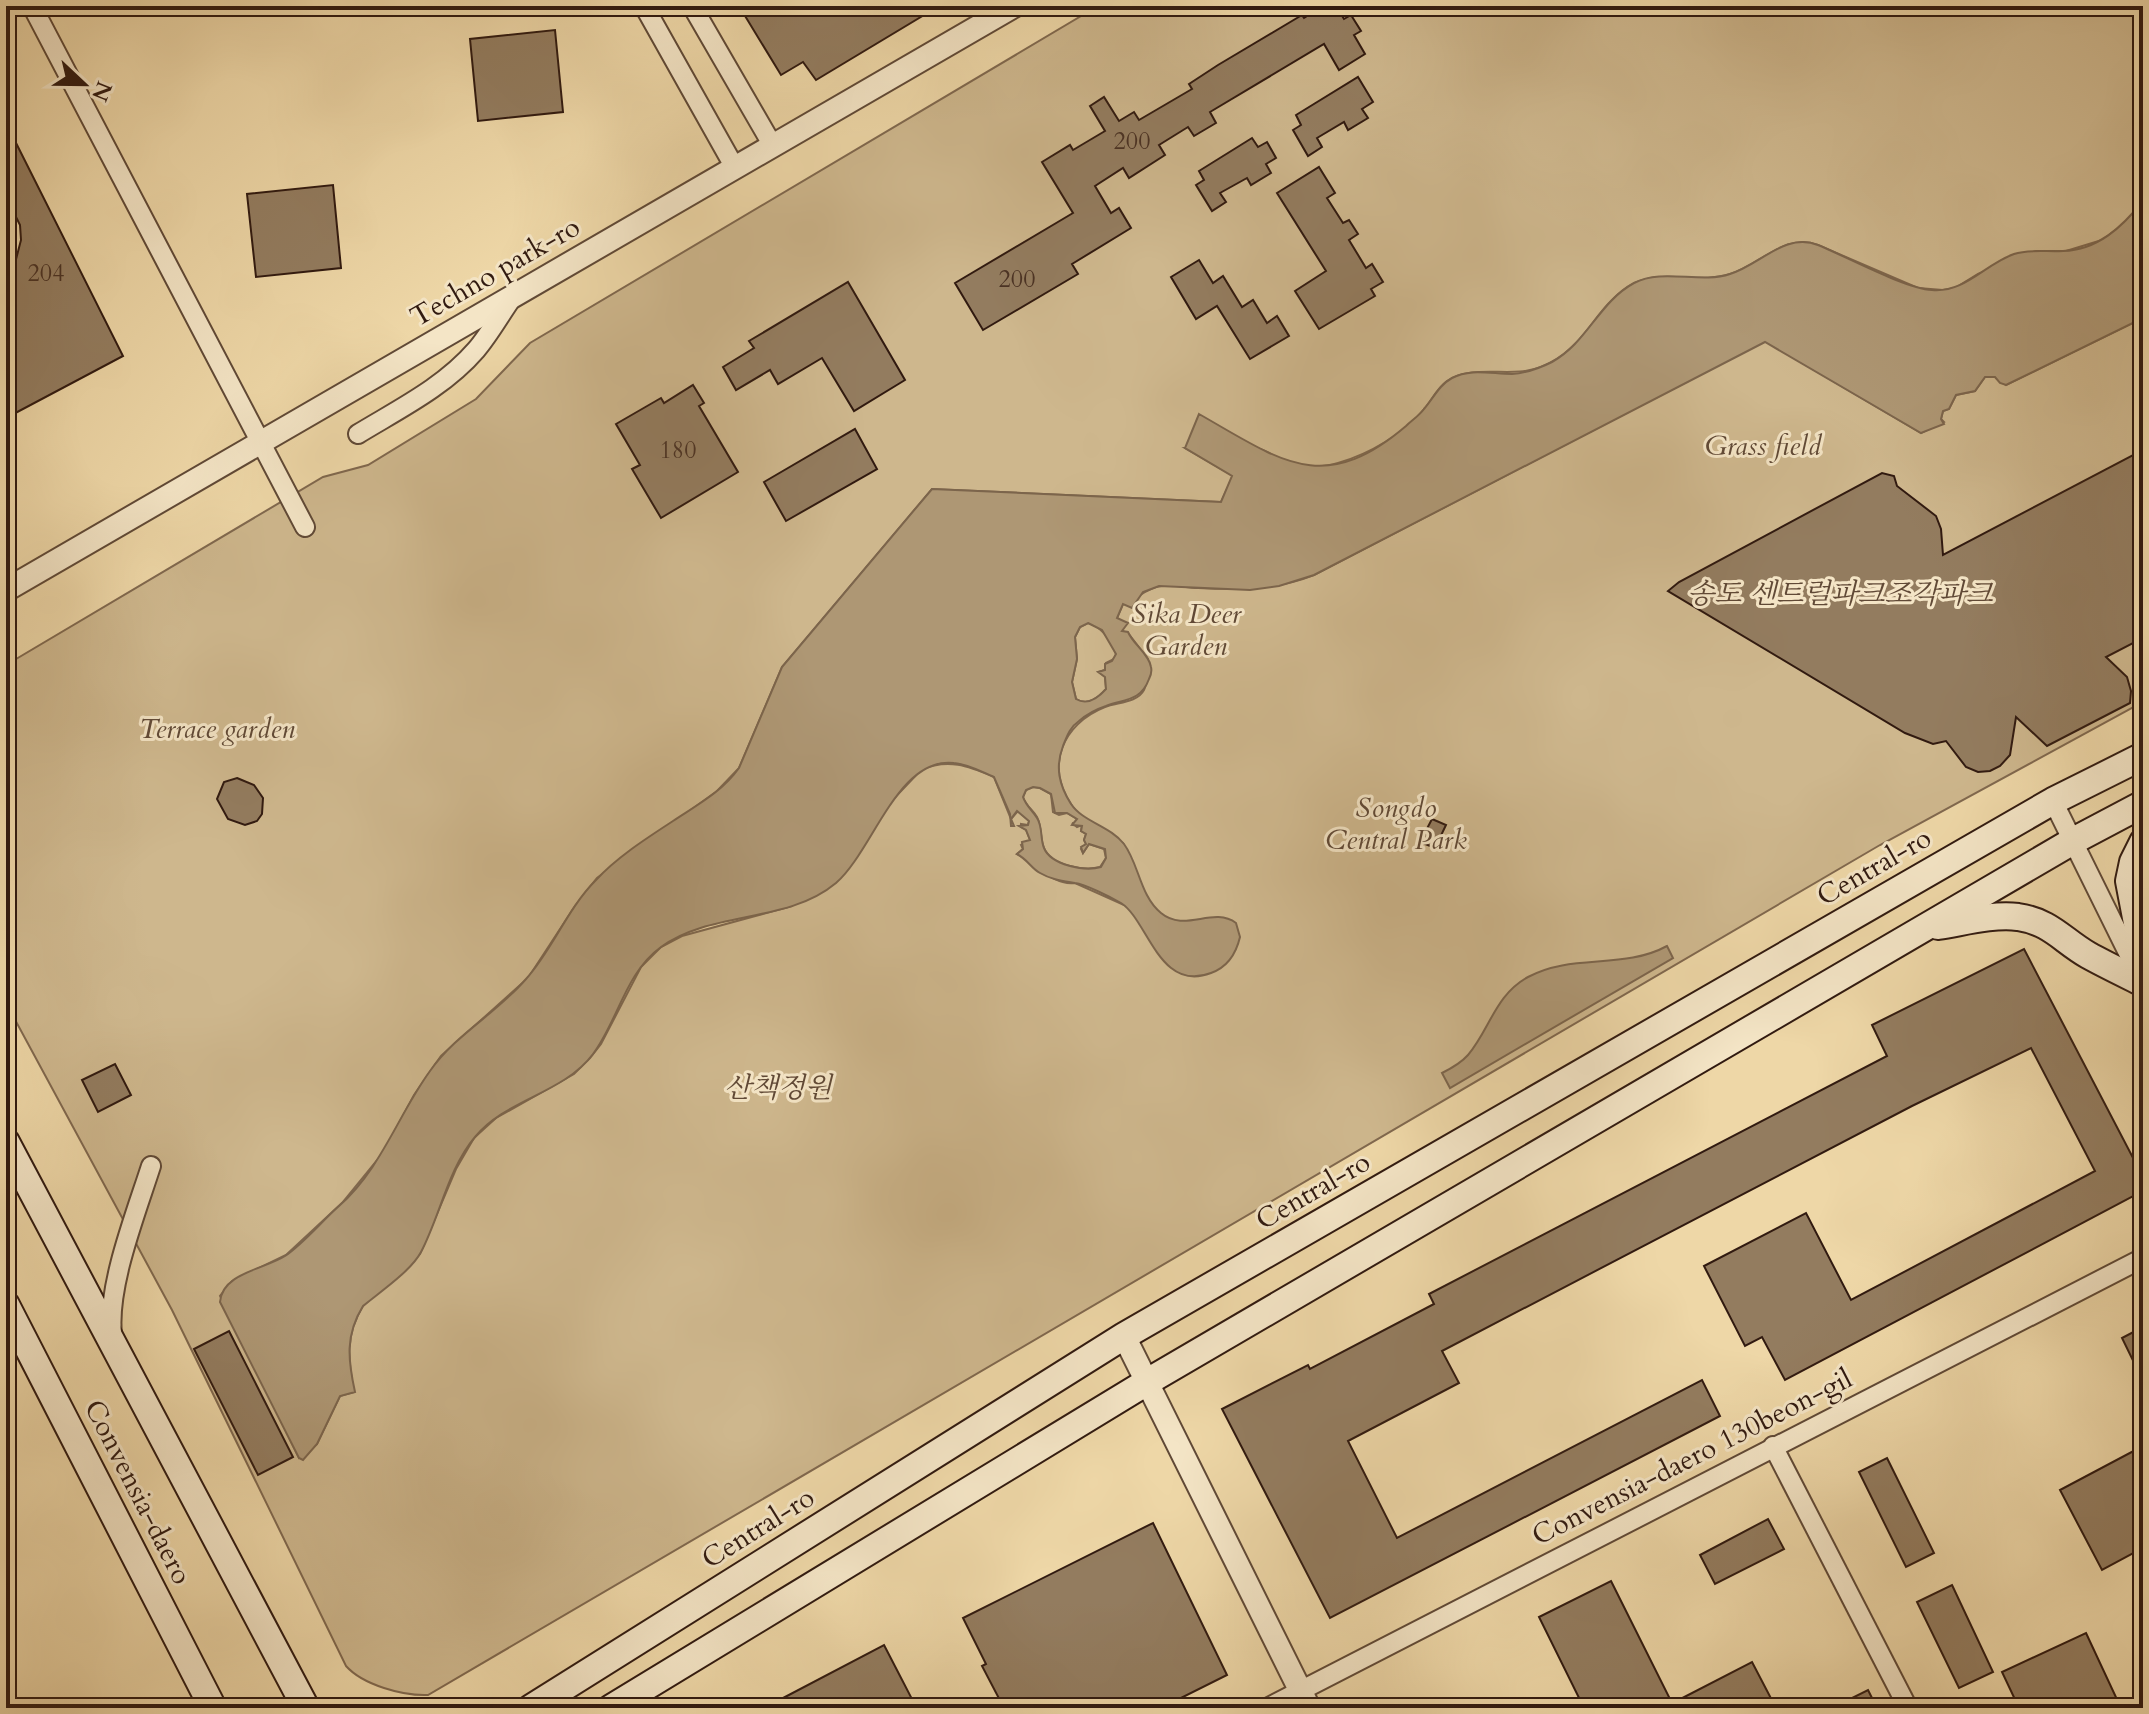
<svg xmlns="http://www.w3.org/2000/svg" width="2149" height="1714" font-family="Cardo,'Noto Serif KR',serif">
<rect width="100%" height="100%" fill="#eed7a7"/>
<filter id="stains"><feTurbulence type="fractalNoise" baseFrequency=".0025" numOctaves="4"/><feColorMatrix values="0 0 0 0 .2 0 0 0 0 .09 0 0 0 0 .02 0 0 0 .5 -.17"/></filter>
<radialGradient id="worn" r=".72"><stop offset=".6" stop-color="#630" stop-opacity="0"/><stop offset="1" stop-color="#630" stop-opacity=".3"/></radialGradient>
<g fill="#ceb78d" stroke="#80684e" stroke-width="2">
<path d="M1098,6h1045v195l-18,22 -23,17 -36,11h-30l-58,23 -23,14 -12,2 -25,-2 -100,-43c-33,-13 -58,20 -88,29 -33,11 -70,-7 -101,12 -36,23 -43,63 -88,81 -30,12 -66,-4 -94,14 -10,7 -15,19 -23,28 -20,25 -55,45 -86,54 -19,6 -42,4 -59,-4 -7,-4 -14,-9 -22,-11 -15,-5 -55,0 -72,0l48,28 -12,26 -289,-13 -150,178 -43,101 -22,23 -120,87 -22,28 -47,72 -87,78 -27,39 -31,58 -40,49 -57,53 -54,26 -12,15 79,162 18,-14 23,-48 14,-4c-6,-32 -9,-57 9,-86l57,-52 36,-85 18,-31 22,-20 78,-44 16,-16 11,-14 40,-77 20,-20 21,-11 110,-30 129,-136c27,-12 47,-4 73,7l17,42 7,-8 11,10 -1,4 -7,-1v3l5,3 4,10 -9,5 2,4 -6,5c18,9 36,32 58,29l49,22 17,-20 -18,-42c-15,-10 -39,-21 -50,-36 -29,-40 -11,-83 32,-100 12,-5 32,-4 39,-17 4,-7 3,-22 4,-31l-20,-26 -6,-2 2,-5 -7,-8 6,-14c14,-4 22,-16 38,-18 12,-2 25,2 37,2 41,2 78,2 116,-13l451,-234 156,92 23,-11 -3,-3 2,-8 6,-2 7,-14 19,-4 10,-14h10l11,8 137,-67v384l-263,143 -1452,850c-25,1 -65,-10 -82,-29l-174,-356 -166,-307v-338l317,-188 45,-12 108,-66 54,-56z"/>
<path d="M1088,623c15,4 23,18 28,31l-2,5 -8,4 -1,7 -6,2 6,5 1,12c-8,9 -18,17 -30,10l-4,-17 5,-23 -2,-22 5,-10z"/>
<path d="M1033,787l7,1 11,6 2,18 6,3 8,-2 10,6 -2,5 -3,-1 5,4 5,-2 -1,6 5,3 -2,6 2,4 -5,5 2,4 6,-9 15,5 2,9 -6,9c-15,4 -49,-1 -56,-19 -4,-9 -2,-21 -7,-31 -4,-7 -11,-11 -14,-20l3,-7z"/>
</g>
<g fill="#ae9774" stroke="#7c654c" stroke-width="2" fill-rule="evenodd">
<path d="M2143,201v117l-137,67 -6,-2 -5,-6h-10l-10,14 -19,4 -7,14 -6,2 -2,8 3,5 -23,9 -156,-91 -451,233 -35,11 -29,4 -91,-4 -16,6 -11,16 -9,-4 -6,14 11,5 -6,8 6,1c5,12 21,22 23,35 1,4 0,8 -2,12 -8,22 -24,20 -43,27 -9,3 -20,9 -27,15 -9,6 -12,15 -16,25 -8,21 -4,39 8,58 12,18 39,22 53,40 15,20 16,52 37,69 24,20 52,-7 75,10l4,14c-4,17 -12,30 -29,36 -52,20 -63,-53 -90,-70 -9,-5 -36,-19 -46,-20 -12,-2 -23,-3 -35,-10 -9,-5 -12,-13 -23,-19l6,-5 -1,-7 8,-2 -4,-10 -7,-4 9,-1 1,-4 -12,-10 -6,8 3,7h-3l-1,-12 -16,-37c-12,-5 -26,-13 -40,-14 -56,-7 -81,88 -118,120 -49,41 -124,27 -175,64 -36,26 -43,74 -68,107 -30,40 -87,45 -118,83 -27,32 -35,79 -54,115 -10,19 -41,40 -58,54 -18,29 -15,54 -8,86l-15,4 -23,48 -14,16 -4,-2 -79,-156c2,-29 45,-33 65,-46 18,-12 37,-35 54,-50 42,-37 59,-91 91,-135 26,-37 67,-58 96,-92 27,-30 41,-70 70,-99 21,-23 51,-42 77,-59 24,-16 49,-29 66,-53l43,-101 150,-178 289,13 11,-26 -47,-28 14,-34c81,46 124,83 207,12 6,-6 13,-10 18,-17 9,-10 15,-24 28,-31 18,-10 40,-4 60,-4 13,-1 28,-6 40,-12 35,-19 47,-60 82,-79 29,-15 66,1 96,-9 30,-9 55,-42 88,-29 27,11 88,44 114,45 33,3 53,-26 82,-36 15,-5 33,-2 49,-3 35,-1 59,-24 80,-50zM1088,623l14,7 14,24 -4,7 -7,3v6l-7,2 7,5 1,12c-8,9 -18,17 -30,10l-4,-17 5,-23 -2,-22 5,-10zM1033,787l7,1 11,6 4,19h12l10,6 -5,6 10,1 -1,5 5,3 -2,6 2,4 -5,3 2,6 6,-9 16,5 1,9 -5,9c-16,5 -50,-2 -57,-19 -4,-9 -1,-21 -7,-30 -5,-8 -11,-12 -14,-21l3,-7z"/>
<path d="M1667,946l6,12 -223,130 -8,-15c10,-5 19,-10 26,-18 22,-26 27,-60 60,-78 44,-24 95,-7 139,-31z"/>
</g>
<g fill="#937c5f" stroke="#311a10" stroke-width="2">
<polygon points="739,6 939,6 816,80 803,62 781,75"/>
<polygon points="1323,6 1336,6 1344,19 1351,15 1361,31 1354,35 1365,54 1339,70 1324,44 1210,112 1216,123 1194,136 1188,127 1159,145 1165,155 1129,178 1123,168 1095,186 1111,213 1119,208 1131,228 1072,264 1078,274 983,330 955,283 1073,213 1042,162 1070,145 1073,150 1105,131 1090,106 1104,97 1119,121 1134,112 1139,120 1192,89 1189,84 1218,65 1302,15 1304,18"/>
<polygon points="555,30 563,112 478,121 470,39"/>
<polygon points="1358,77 1373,102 1362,109 1368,118 1348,130 1344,122 1317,138 1322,147 1308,156 1293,130 1301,125 1296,115"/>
<polygon points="6,123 123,356 6,418 6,282 14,267 21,240 20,225 6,197"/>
<polygon points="1252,138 1258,147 1267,142 1276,158 1266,164 1271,173 1251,185 1247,178 1220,193 1226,202 1212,211 1196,185 1204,180 1199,171"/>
<polygon points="1319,167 1335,193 1327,198 1343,223 1349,220 1358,234 1349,240 1366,268 1372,264 1383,282 1371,289 1375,296 1319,329 1295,291 1326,271 1277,193"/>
<polygon points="333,185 341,268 256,277 247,194"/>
<polygon points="1199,260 1213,283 1223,276 1242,307 1253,300 1267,323 1277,316 1289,336 1250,359 1217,306 1196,319 1171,277"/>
<polygon points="848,282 905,380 854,411 822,358 778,384 770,370 736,390 723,367 754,348 749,341"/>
<polygon points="693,385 704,403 699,406 738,472 661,518 632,469 640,465 616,424 661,398 664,403"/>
<polygon points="855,429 877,469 786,521 764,482"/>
<polygon points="2135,454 2143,469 2143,638 2106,657 2127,677 2131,691 2130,703 2047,746 2016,717 2010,755 2000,766 1990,771 1978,772 1966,767 1946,741 1933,744 1905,733 1668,591 1679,582 1882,473 1894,476 1897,486 1936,516 1941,529 1943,555"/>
<polygon points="237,778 254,785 263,798 262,814 257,821 245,825 228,819 217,799 224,782"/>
<polygon points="1432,819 1446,825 1435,848 1420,842"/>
<polygon points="2024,949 2143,1177 2143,1191 1785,1380 1762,1337 1745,1346 1704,1266 1806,1213 1851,1300 2095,1171 2031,1048 1912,1106 1442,1351 1459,1383 1348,1441 1397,1538 1702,1380 1720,1416 1330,1618 1222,1409 1308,1365 1310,1369 1434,1304 1429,1294 1887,1056 1872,1025"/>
<polygon points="115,1064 131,1095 98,1112 82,1080"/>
<polygon points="2143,1327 2143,1381 2122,1338"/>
<polygon points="229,1331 293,1457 258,1475 194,1349"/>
<polygon points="2143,1446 2143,1548 2102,1570 2060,1490"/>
<polygon points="1887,1458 1934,1553 1906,1567 1859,1472"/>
<polygon points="1768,1519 1784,1549 1715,1584 1700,1555"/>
<polygon points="1153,1523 1227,1675 1161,1708 1004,1708 982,1666 986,1664 963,1618"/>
<polygon points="1611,1581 1670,1699 1652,1708 1584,1708 1539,1617"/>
<polygon points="1952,1585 1993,1672 1959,1688 1917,1602"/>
<polygon points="2086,1633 2121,1708 2019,1708 2002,1672"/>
<polygon points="884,1645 913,1701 900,1708 764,1708"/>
<polygon points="1752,1662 1776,1708 1663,1708"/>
<polygon points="1868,1690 1877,1708 1832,1708"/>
</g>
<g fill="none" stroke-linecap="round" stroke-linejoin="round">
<g stroke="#604936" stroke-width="22">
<g id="minor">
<polyline points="32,6 305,527"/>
<polyline points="644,6 735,168"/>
<polyline points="692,6 773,146"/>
<path d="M358,434c41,-25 86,-47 118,-84 13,-15 24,-35 36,-52"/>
<polyline points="2053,801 2137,971"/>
<path d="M112,1334c-5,-48 24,-121 39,-168"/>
<polyline points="1773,1446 1908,1708"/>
<polyline points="1267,1708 2143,1258"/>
</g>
</g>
<g stroke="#604936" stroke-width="26">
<g id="tertiary">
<polyline points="6,590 1014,6"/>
<polyline points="1124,1336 1309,1708"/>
</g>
</g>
<g stroke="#311a10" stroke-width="30">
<g id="secondary">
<polyline points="2143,842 2133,862 2129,881 2137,923 2143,976"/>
<path d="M1938,926c26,-4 54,-12 80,-9 33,5 44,23 70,38 18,10 37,19 55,28"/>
<polyline points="6,1142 306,1708"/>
<polyline points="6,1305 213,1708"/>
<polyline points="531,1708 1124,1336 2053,801 2143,756"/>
<polyline points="611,1708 1147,1382 2073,841 2143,804"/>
</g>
</g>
<use href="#minor" stroke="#f4e5c6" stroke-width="18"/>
<use href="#tertiary" stroke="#f4e5c6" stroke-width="22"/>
<use href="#secondary" stroke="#f4e5c6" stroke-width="26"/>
</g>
<g text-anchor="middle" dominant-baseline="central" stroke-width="6" stroke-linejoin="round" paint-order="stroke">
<g font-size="24" fill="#4a3224">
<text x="1132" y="141">200</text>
<text x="46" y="273">204</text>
<text x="1017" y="279">200</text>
<text x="678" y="450">180</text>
</g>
<g font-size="28" fill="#311a10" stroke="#f4e5c6">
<text transform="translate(495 272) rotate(-30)">Techno park-ro</text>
<text transform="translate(1874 867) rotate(-30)">Central-ro</text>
<text transform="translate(1313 1191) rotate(-30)">Central-ro</text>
<text transform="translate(1692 1457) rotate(-27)">Convensia-daero 130beon-gil</text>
<text transform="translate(138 1492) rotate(63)">Convensia-daero</text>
<text transform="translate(758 1528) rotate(-32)">Central-ro</text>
</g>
<g font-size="28" font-style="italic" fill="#604936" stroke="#f4e5c6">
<text x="1763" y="446">Grass field</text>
<text x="1840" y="594">송도 센트럴파크조각파크</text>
<text x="1186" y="614">Sika Deer<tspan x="1186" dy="32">Garden</tspan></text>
<text x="217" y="729">Terrace garden</text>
<text x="1396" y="808">Songdo<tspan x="1396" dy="32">Central Park</tspan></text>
<text x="778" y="1088">산책정원</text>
</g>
</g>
<rect width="2149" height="1714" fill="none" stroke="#eed7a7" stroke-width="32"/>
<rect x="8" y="8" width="2133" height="1698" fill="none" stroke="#311a10" stroke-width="4"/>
<rect x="16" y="16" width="2117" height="1682" fill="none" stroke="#311a10" stroke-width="2"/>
<g transform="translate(84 84) rotate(112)" stroke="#f4e5c6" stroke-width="6" paint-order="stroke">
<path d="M0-6L14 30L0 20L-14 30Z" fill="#311a10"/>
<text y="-12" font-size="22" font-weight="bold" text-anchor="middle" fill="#311a10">N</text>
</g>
<rect width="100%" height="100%" filter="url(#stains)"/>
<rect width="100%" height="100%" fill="url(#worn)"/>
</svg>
